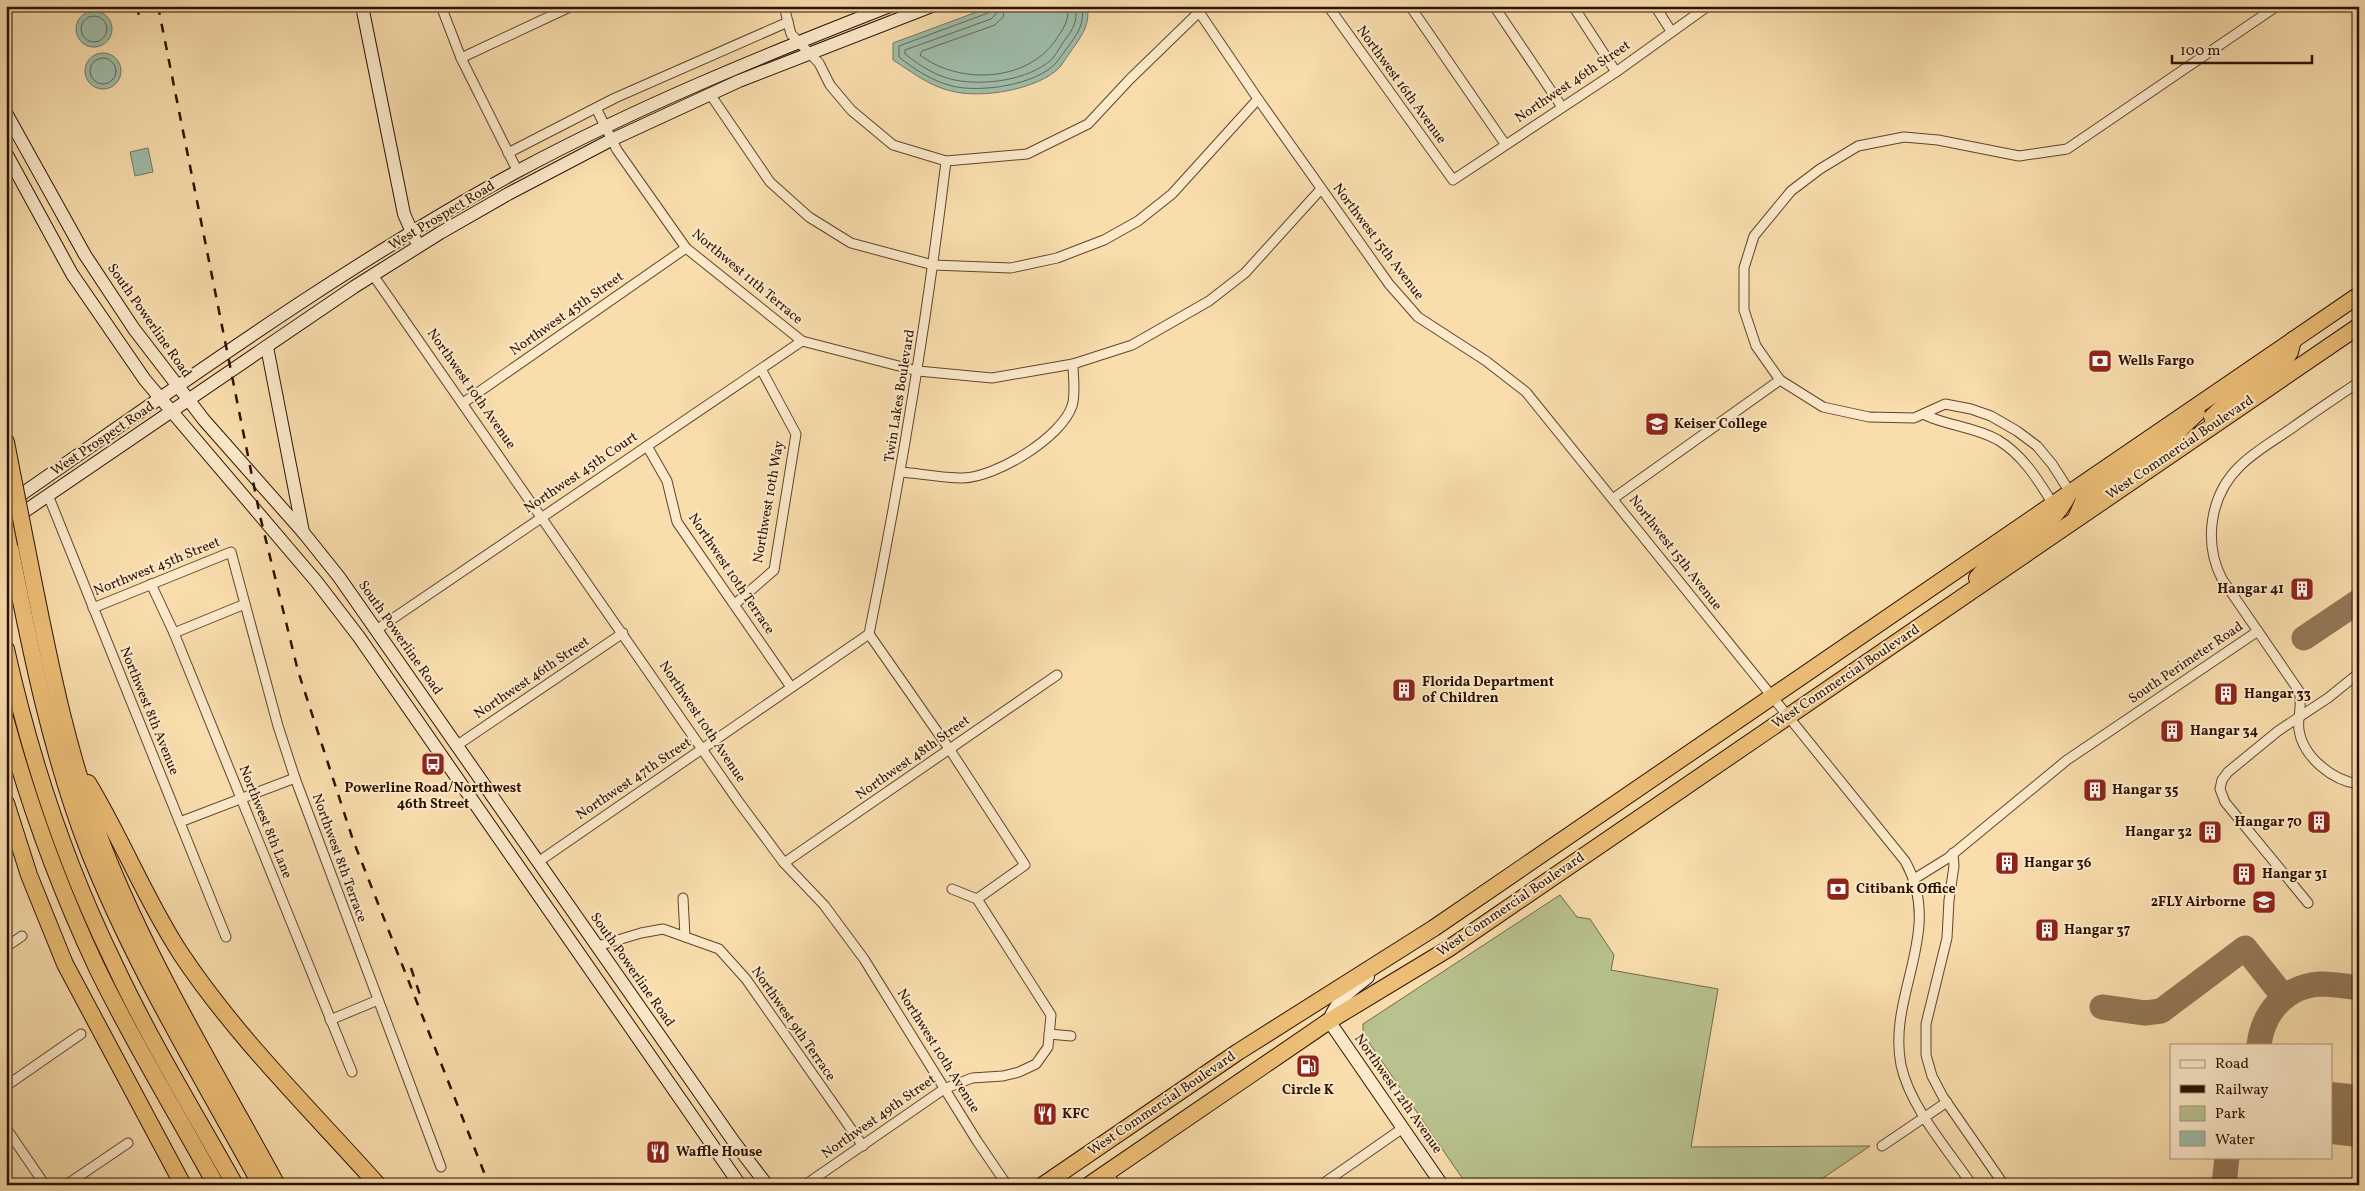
<svg xmlns="http://www.w3.org/2000/svg" width="2365" height="1191" font-family="Vollkorn,serif">
<rect width="100%" height="100%" fill="#f9ddad"/>
<filter id="stains"><feTurbulence type="fractalNoise" baseFrequency=".004" numOctaves="4"/><feColorMatrix values="0 0 0 0 .2 0 0 0 0 .09 0 0 0 0 .02 0 0 0 .5 -.17"/></filter>
<radialGradient id="worn" r=".72"><stop offset=".6" stop-color="#630" stop-opacity="0"/><stop offset="1" stop-color="#630" stop-opacity=".3"/></radialGradient>
<polygon fill="#b8c28e" stroke="#726a47" points="1560,895 1577,917 1590,919 1614,955 1611,970 1718,989 1691,1147 1870,1146 1813,1185 1467,1185 1363,1034 1363,1024"/>
<g fill="#9ebca9" stroke="#717865">
<path d="M993,6h94c4,18 -6,31 -16,45 -4,5 -7,11 -11,16 -22,23 -80,32 -109,24 -22,-5 -39,-19 -58,-31v-17z"/>
<circle cx="94" cy="29" r="18"/>
<circle cx="103" cy="71" r="18"/>
<polygon points="148,148 153,172 135,176 130,152"/>
</g>
<g fill="none" stroke-linecap="round" stroke-linejoin="round">
<g stroke="#666654" stroke-width="1">
<path d="M992,6l-4,7 -89,33v11c15,12 33,24 53,29 28,7 84,-1 104,-23 5,-6 9,-13 14,-19 10,-14 14,-21 12,-38"/>
<path d="M998,6l-2,8 -5,5 -86,31v4c14,11 32,23 50,26 30,6 73,0 96,-20 5,-5 9,-13 13,-19 10,-13 13,-18 12,-35"/>
<path d="M1005,6l-2,11 -8,8 -73,26 -2,4c39,30 106,27 135,-14 9,-13 14,-20 13,-35"/>
<circle cx="94" cy="29" r="13"/>
<circle cx="103" cy="71" r="13"/>
</g>
<g stroke="#937756" stroke-width="25">
<polyline points="2304,638 2359,601"/>
<polyline points="2102,1007 2145,1013 2161,1011 2245,948 2284,997"/>
<path d="M2259,1045c4,-33 27,-59 61,-61 12,0 26,2 39,4"/>
<polyline points="2224,1185 2227,1157"/>
</g>
<polyline stroke="#937756" stroke-width="62" points="2331,1113 2359,1116"/>
<g stroke="#60442b" stroke-width="11">
<g id="street">
<polyline points="441,6 461,58 518,172"/>
<polyline points="784,6 791,34 819,63 830,85 851,110 893,145 946,161 1027,154 1088,124 1130,79 1199,12"/>
<path d="M1195,6l63,93 131,185 29,33 68,44 40,31 379,469c40,71 -18,133 -4,204 9,42 47,85 71,120"/>
<polyline points="1328,6 1453,180 1616,72 1708,6"/>
<polyline points="1410,6 1505,144"/>
<polyline points="1494,6 1562,107"/>
<polyline points="1573,6 1616,72"/>
<polyline points="1655,6 1671,31"/>
<polyline points="461,58 572,6"/>
<polyline points="710,94 770,182 809,217 851,243 933,265 1011,268 1057,258 1104,240 1138,221 1172,194 1258,99"/>
<polyline points="596,108 617,150 686,248 802,341 918,371 992,378 1073,364 1132,345 1209,301 1245,273 1321,189"/>
<polyline points="508,153 615,98 788,22"/>
<polyline points="373,275 738,801 784,863 824,905 864,959 977,1141 1007,1185"/>
<path d="M2359,382c-22,15 -45,30 -67,46 -17,12 -37,23 -52,38 -30,29 -37,76 -18,113l77,112c4,14 -2,26 0,39 4,27 34,51 60,54"/>
<polyline points="463,403 686,248"/>
<path d="M1925,415c23,11 50,12 73,25 25,15 40,40 55,64"/>
<polyline points="647,446 667,481 677,522 791,687"/>
<path d="M902,472c20,2 41,6 61,6 33,-1 98,-40 109,-72 4,-12 1,-30 1,-42"/>
<polyline points="2070,492 2052,464 2037,446 2017,431 1991,416 1971,409 1945,404 1914,418 1869,417 1823,407 1780,380 1756,346 1744,310 1744,268 1754,236 1791,191 1820,169 1858,146 1904,137 1938,140 2019,156 2067,149 2277,6"/>
<polyline points="48,495 226,937"/>
<polyline points="1614,498 1780,380"/>
<polyline points="151,584 174,633 352,1072"/>
<polyline points="735,604 774,570 796,434 761,369"/>
<polyline points="93,608 231,552 278,726 295,778 441,1167"/>
<polyline points="376,630 802,341"/>
<polyline points="174,633 245,604"/>
<path d="M869,634c32,-157 58,-314 77,-473"/>
<polyline points="869,634 950,750 1025,865 977,899"/>
<polyline points="456,746 623,633"/>
<polyline points="180,822 295,778"/>
<polyline points="1953,853 1954,866 1949,900 1947,938 1926,1024 1926,1055 1932,1076 1943,1097 2004,1185"/>
<polyline points="538,862 869,634"/>
<polyline points="784,863 1057,675"/>
<polyline points="1914,879 1948,858 2067,760 2258,631"/>
<polyline points="683,898 685,937"/>
<polyline points="2308,903 2225,802 2220,789 2222,780 2228,772 2278,731 2328,698 2359,673"/>
<polyline points="598,946 641,933 663,929 719,949 746,979 863,1146"/>
<polyline points="6,947 22,936"/>
<polyline points="330,1020 378,1000"/>
<polyline points="1049,1034 1071,1036"/>
<polyline points="6,1086 81,1034"/>
<polyline points="6,1128 45,1185"/>
<polyline points="1882,1146 1947,1102"/>
<polyline points="1107,1172 1116,1185"/>
<polyline points="66,1185 128,1143"/>
<polyline points="805,1185 944,1089 972,1078 1003,1076 1019,1072 1036,1064 1048,1047 1051,1015 977,899 952,889"/>
<polyline points="1321,1185 1403,1128"/>
</g>
</g>
<g stroke="#2d1100" stroke-width="14">
<g id="secondary">
<polyline points="362,6 404,214 415,239"/>
<polyline points="6,113 85,255 134,329 204,420 303,532 339,577 734,1142 767,1185"/>
<polyline points="6,153 72,274 145,380 316,581 359,637 740,1185"/>
<polyline points="267,347 303,532"/>
<path d="M6,505c167,-115 332,-236 510,-333 121,-65 246,-116 374,-166"/>
<polyline points="6,524 354,287 440,233 508,194 611,140 739,81 932,6"/>
<path d="M1368,977c-16,13 -33,24 -39,44l113,164"/>
</g>
</g>
<g stroke="#2d1100" stroke-width="18">
<g id="highway">
<polyline points="2212,417 2235,396 2284,362 2290,352 2293,340"/>
<polyline points="6,442 11,468"/>
<polyline points="2076,518 2083,502 2091,493 2169,440 2197,413"/>
<path d="M6,527c22,109 42,218 82,322 46,117 113,226 173,336"/>
<path d="M26,544c21,106 41,215 82,315 46,113 111,219 169,326"/>
<path d="M1977,578c27,-33 70,-42 90,-81"/>
<path d="M6,649c24,107 58,211 106,310 36,78 81,151 123,226"/>
<path d="M6,721c23,84 53,166 90,245 36,75 80,146 120,219"/>
<path d="M88,783c34,56 57,116 93,171 56,84 130,156 197,231"/>
<polyline points="6,803 29,875 65,964 183,1185"/>
<polyline points="1043,1185 1238,1052 1434,928 2359,295"/>
<polyline points="1089,1185 1329,1021 1448,949 2359,326"/>
</g>
</g>
<use href="#street" stroke="#fbe9ca" stroke-width="9"/>
<use href="#secondary" stroke="#fbe9ca" stroke-width="12"/>
<use href="#highway" stroke="#ecbe76" stroke-width="16"/>
<g stroke="#2d1100" stroke-width="2.5" stroke-dasharray="9 9" stroke-linecap="butt">
<polyline points="137,6 140,21"/>
<polyline points="158,6 260,516 298,671 353,840 489,1185"/>
<polyline points="411,968 421,998"/>
</g>
<g stroke="#2d1100" stroke-width="18" stroke-linecap="butt">
<polyline id="highway-bridge" points="11,468 26,544"/>
</g>
<use href="#highway-bridge" stroke="#ecbe76" stroke-width="16"/>
</g>
<defs>
<g id="bank-square" transform="scale(1.25)"><rect x="-9" y="-9" width="18" height="18" rx="4" fill="#8f2418" stroke="#fbe9ca"/><path d="M-6-4H6V4H-6ZM0-2.3a2.3 2.3 0 1 0 0 4.6a2.3 2.3 0 1 0 0-4.6Z" fill="#fff"/></g>
<g id="university-square" transform="scale(1.25)"><rect x="-9" y="-9" width="18" height="18" rx="4" fill="#8f2418" stroke="#fbe9ca"/><path d="M0-5L7-2L0 1L-7-2ZM-4 1L0 2.5L4 1V4Q0 6-4 4Z" fill="#fff"/></g>
<g id="building-square" transform="scale(1.25)"><rect x="-9" y="-9" width="18" height="18" rx="4" fill="#8f2418" stroke="#fbe9ca"/><path d="M-4-6H4V6H1V3H-1V6H-4ZM-2.5-4.3h1.7v1.8h-1.7ZM.8-4.3h1.7v1.8H.8ZM-2.5-1h1.7V.8h-1.7ZM.8-1h1.7V.8H.8Z" fill="#fff"/></g>
<g id="bus-square" transform="scale(1.25)"><rect x="-9" y="-9" width="18" height="18" rx="4" fill="#8f2418" stroke="#fbe9ca"/><path d="M-5-6H5V4H4V6H2V4H-2V6H-4V4H-5ZM-3.5-4V0h7V-4ZM-3.5 1.2v1.5H-2V1.2ZM2 1.2v1.5H3.5V1.2Z" fill="#fff"/></g>
<g id="school-square" transform="scale(1.25)"><rect x="-9" y="-9" width="18" height="18" rx="4" fill="#8f2418" stroke="#fbe9ca"/><path d="M0-5L7-2L0 1L-7-2ZM-4 1L0 2.5L4 1V4Q0 6-4 4Z" fill="#fff"/></g>
<g id="fuel-square" transform="scale(1.25)"><rect x="-9" y="-9" width="18" height="18" rx="4" fill="#8f2418" stroke="#fbe9ca"/><path d="M-5.5-6h7V0h2V4h1.3V-2.5L3-4.5l.8-.8L6-3V5H2.5V1h-1V6h-7ZM-4.2-4.7v3.2H.2V-4.7Z" fill="#fff"/></g>
<g id="restaurant-square" transform="scale(1.25)"><rect x="-9" y="-9" width="18" height="18" rx="4" fill="#8f2418" stroke="#fbe9ca"/><path d="M-5-6h1v4h1v-4h1v4h1v-4h1v5L-1.5 .5V6h-2V.5L-5-1ZM5-6V6H3V1.5H1.5Q1.5-4 5-6Z" fill="#fff"/></g>
</defs>
<g fill-rule="evenodd">
<use href="#bank-square" x="2100" y="361"/>
<use href="#university-square" x="1657" y="424"/>
<use href="#building-square" x="2302" y="589"/>
<use href="#building-square" x="1404" y="690"/>
<use href="#building-square" x="2226" y="694"/>
<use href="#building-square" x="2172" y="731"/>
<use href="#bus-square" x="433" y="764"/>
<use href="#building-square" x="2095" y="790"/>
<use href="#building-square" x="2319" y="822"/>
<use href="#building-square" x="2210" y="832"/>
<use href="#building-square" x="2007" y="863"/>
<use href="#building-square" x="2244" y="874"/>
<use href="#bank-square" x="1838" y="889"/>
<use href="#school-square" x="2264" y="902"/>
<use href="#building-square" x="2047" y="930"/>
<use href="#fuel-square" x="1308" y="1066"/>
<use href="#restaurant-square" x="1045" y="1114"/>
<use href="#restaurant-square" x="658" y="1152"/>
</g>
<g text-anchor="middle" dominant-baseline="central" stroke-width="4" stroke-linejoin="round" paint-order="stroke">
<g font-size="14" fill="#2d1100" stroke="#fbe9ca">
<text transform="translate(1573 82) rotate(-34)">Northwest 46th Street</text>
<text transform="translate(1401 85) rotate(54)">Northwest 16th Avenue</text>
<text transform="translate(442 216) rotate(-31)">West Prospect Road</text>
<text transform="translate(1378 242) rotate(53)">Northwest 15th Avenue</text>
<text transform="translate(747 277) rotate(40)">Northwest 11th Terrace</text>
<text transform="translate(567 314) rotate(-35)">Northwest 45th Street</text>
<text transform="translate(149 321) rotate(55)">South Powerline Road</text>
<text transform="translate(471 389) rotate(55)">Northwest 10th Avenue</text>
<text transform="translate(900 396) rotate(-81)">Twin Lakes Boulevard</text>
<text transform="translate(103 439) rotate(-34)">West Prospect Road</text>
<text transform="translate(2180 448) rotate(-34)">West Commercial Boulevard</text>
<text transform="translate(581 473) rotate(-34)">Northwest 45th Court</text>
<text transform="translate(769 502) rotate(-80)">Northwest 10th Way</text>
<text transform="translate(1675 553) rotate(52)">Northwest 15th Avenue</text>
<text transform="translate(157 567) rotate(-22)">Northwest 45th Street</text>
<text transform="translate(731 574) rotate(56)">Northwest 10th Terrace</text>
<text transform="translate(400 638) rotate(55)">South Powerline Road</text>
<text transform="translate(2186 663) rotate(-34)">South Perimeter Road</text>
<text transform="translate(1846 677) rotate(-34)">West Commercial Boulevard</text>
<text transform="translate(532 678) rotate(-34)">Northwest 46th Street</text>
<text transform="translate(149 711) rotate(68)">Northwest 8th Avenue</text>
<text transform="translate(702 722) rotate(56)">Northwest 10th Avenue</text>
<text transform="translate(913 758) rotate(-35)">Northwest 48th Street</text>
<text transform="translate(634 779) rotate(-34)">Northwest 47th Street</text>
<text transform="translate(265 822) rotate(68)">Northwest 8th Lane</text>
<text transform="translate(339 858) rotate(70)">Northwest 8th Terrace</text>
<text transform="translate(1511 905) rotate(-34)">West Commercial Boulevard</text>
<text transform="translate(632 970) rotate(55)">South Powerline Road</text>
<text transform="translate(793 1024) rotate(55)">Northwest 9th Terrace</text>
<text transform="translate(938 1051) rotate(58)">Northwest 10th Avenue</text>
<text transform="translate(1398 1094) rotate(55)">Northwest 12th Avenue</text>
<text transform="translate(1162 1104) rotate(-34)">West Commercial Boulevard</text>
<text transform="translate(879 1117) rotate(-35)">Northwest 49th Street</text>
</g>
<g font-size="14" font-weight="bold" fill="#2d1100" stroke="#fbe9ca" text-anchor="start">
<text x="2118" y="361">Wells Fargo</text>
<text x="1674" y="424">Keiser College</text>
<text x="2284" y="589" text-anchor="end">Hangar 41</text>
<text x="1422" y="682">Florida Department<tspan x="1422" dy="16">of Children</tspan></text>
<text x="2244" y="694">Hangar 33</text>
<text x="2190" y="731">Hangar 34</text>
<text x="433" y="788" text-anchor="middle">Powerline Road/Northwest<tspan x="433" dy="16">46th Street</tspan></text>
<text x="2112" y="790">Hangar 35</text>
<text x="2302" y="822" text-anchor="end">Hangar 70</text>
<text x="2192" y="832" text-anchor="end">Hangar 32</text>
<text x="2024" y="863">Hangar 36</text>
<text x="2262" y="874">Hangar 31</text>
<text x="1856" y="889">Citibank Office</text>
<text x="2246" y="902" text-anchor="end">2FLY Airborne</text>
<text x="2064" y="930">Hangar 37</text>
<text x="1308" y="1090" text-anchor="middle">Circle K</text>
<text x="1062" y="1114">KFC</text>
<text x="676" y="1152">Waffle House</text>
</g>
</g>
<rect width="2365" height="1191" fill="none" stroke="#f9ddad" stroke-width="25"/>
<rect x="8" y="8" width="2350" height="1176" fill="none" stroke="#2d1100" stroke-width="2.5"/>
<rect x="12" y="12" width="2340" height="1166" fill="none" stroke="#2d1100"/>
<rect x="2170" y="1044" width="162" height="115" fill="#fbe9ca" stroke="#a99379"/>
<rect x="2180" y="1060" width="25" height="8" fill="#fbe9ca" stroke="#a99379"/>
<text x="2215" y="1068" font-size="15" fill="#2d1100">Road</text>
<rect x="2180" y="1085" width="25" height="8" fill="#2d1100" stroke="#a99379"/>
<text x="2215" y="1094" font-size="15" fill="#2d1100">Railway</text>
<rect x="2180" y="1106" width="25" height="15" fill="#b8c28e" stroke="#a99379"/>
<text x="2215" y="1118" font-size="15" fill="#2d1100">Park</text>
<rect x="2180" y="1131" width="25" height="15" fill="#9ebca9" stroke="#a99379"/>
<text x="2215" y="1144" font-size="15" fill="#2d1100">Water</text>
<path d="M2172 55v8h140v-8" fill="none" stroke="#2d1100" stroke-width="2.5"/>
<text x="2180" y="55" font-size="15" fill="#2d1100" stroke="#fbe9ca" stroke-width="4" paint-order="stroke">100 m</text>
<rect width="100%" height="100%" filter="url(#stains)"/>
<rect width="100%" height="100%" fill="url(#worn)"/>
</svg>
